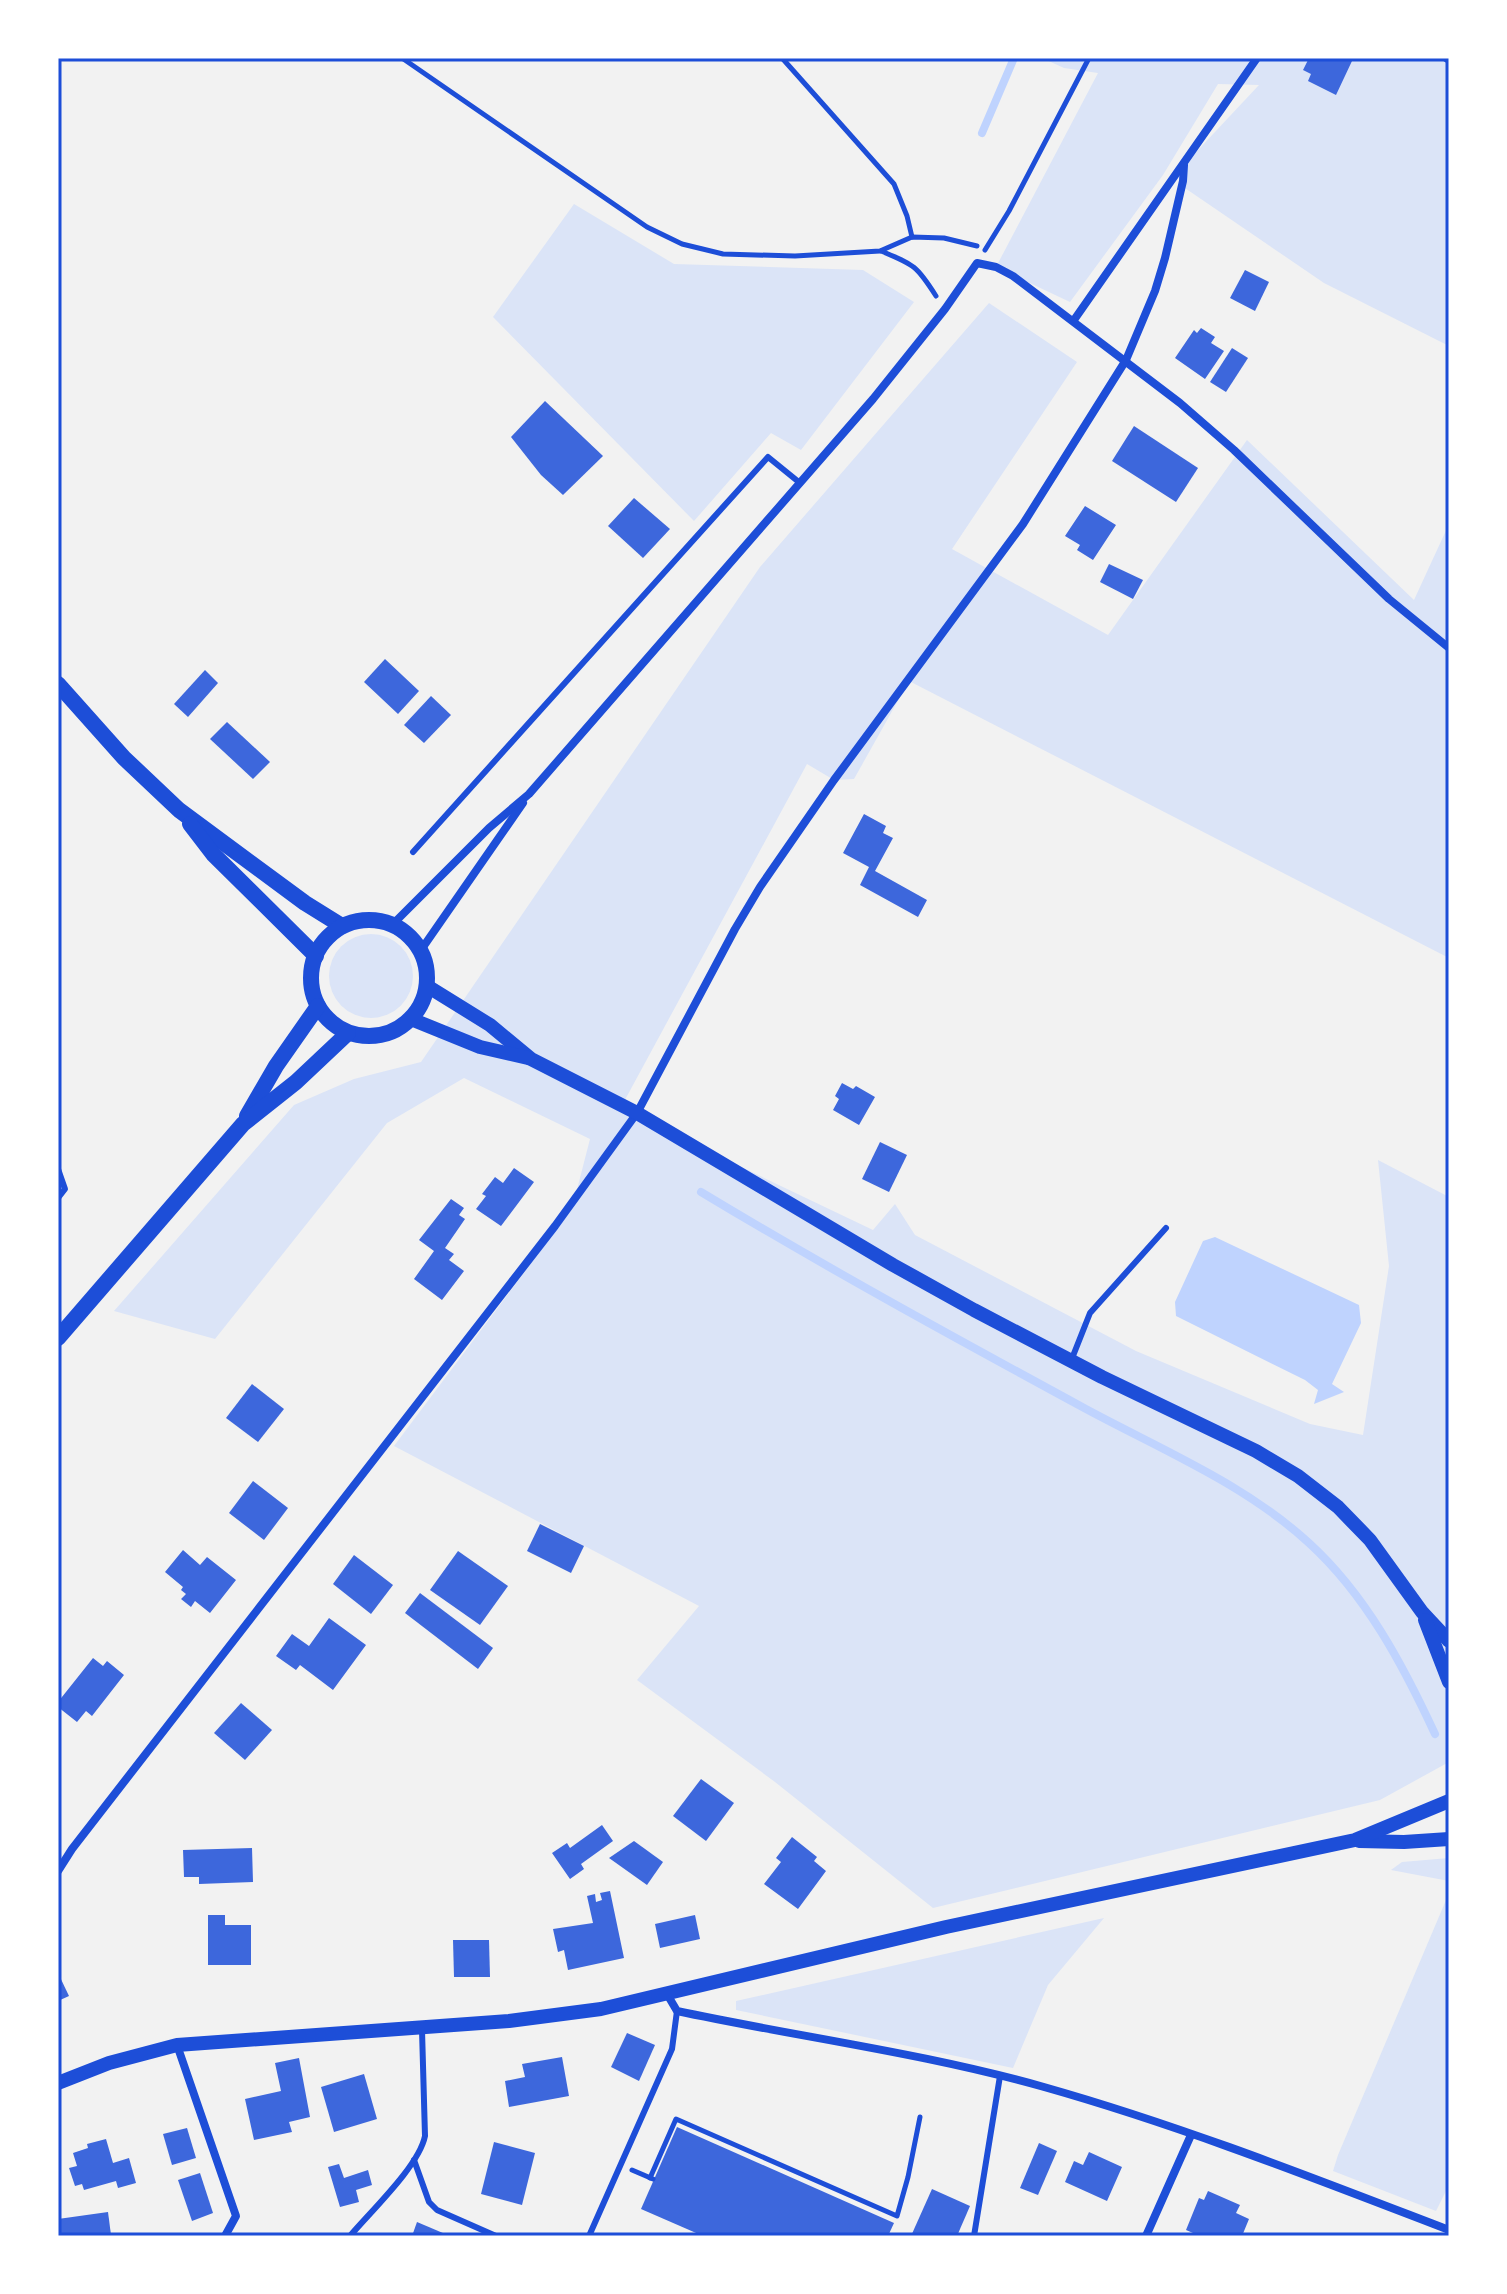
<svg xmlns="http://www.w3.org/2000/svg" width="1507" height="2294" font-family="Overpass,sans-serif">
<rect width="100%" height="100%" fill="#f2f2f2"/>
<g fill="#dbe4f7">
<polygon points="1042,58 1449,58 1449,346 1324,283 1179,184 1184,165 1259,85 1218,84 1163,175 1070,302 996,267 1098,73 1064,68"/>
<polygon points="574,204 674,264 863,270 914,302 801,450 771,433 694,521 493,317"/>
<polygon points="989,303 1077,362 952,549 1108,635 1247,440 1414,600 1449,524 1449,958 909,681 854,779 834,780 807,764 620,1109 873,1230 895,1204 915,1235 1136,1351 1310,1424 1363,1435 1389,1266 1378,1160 1449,1197 1449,1762 1380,1800 933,1908 775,1782 637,1680 699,1606 394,1446 572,1209 590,1139 464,1078 387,1123 215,1339 114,1311 294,1105 354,1079 421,1062 760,567"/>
<circle cx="371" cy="976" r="42"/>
<polygon points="1449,1858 1449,1881 1391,1870 1402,1862"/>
<polygon points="1449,1893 1449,2185 1436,2211 1333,2171 1338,2155"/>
<polygon points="1104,1918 1048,1985 1013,2068 736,2010 736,2001"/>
</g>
<polygon fill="#bfd3fe" points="1215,1237 1359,1305 1361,1323 1332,1384 1344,1392 1314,1404 1318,1390 1305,1380 1176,1316 1175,1302 1203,1241"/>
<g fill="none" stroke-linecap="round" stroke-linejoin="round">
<g stroke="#bfd3fe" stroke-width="8">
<polyline points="982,133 1014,58"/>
<path d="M701,1192c126,76 256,147 385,217 76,41 159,75 223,134 57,52 94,122 126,191"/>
</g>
</g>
<g fill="#3d67dc">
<polygon points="1309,58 1346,58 1352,61 1336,95 1308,81 1311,74 1303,70"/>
<polygon points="1245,270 1269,282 1255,311 1230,298"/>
<polygon points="1201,328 1215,337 1211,343 1224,351 1205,379 1175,358 1194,330 1197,333"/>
<polygon points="1232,348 1248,358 1226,392 1210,382"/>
<polygon points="545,401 603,456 563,495 541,475 511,437"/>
<polygon points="1134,426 1198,468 1176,502 1112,461"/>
<polygon points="634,498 670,529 643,558 608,526"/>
<polygon points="1085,506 1116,525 1093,560 1077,550 1080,545 1065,536"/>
<polygon points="1109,564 1143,580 1133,599 1100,582"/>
<polygon points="385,659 419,691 398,714 364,682"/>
<polygon points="205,670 218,683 188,717 174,704"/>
<polygon points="431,696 451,715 424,743 404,725"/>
<polygon points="227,722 270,762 253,779 210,739"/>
<polygon points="864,814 886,826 883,833 893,838 875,871 927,900 918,917 860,885 869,867 843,853"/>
<polygon points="842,1083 853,1089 856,1086 875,1097 859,1125 833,1110 839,1099 835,1096"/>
<polygon points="880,1142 907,1155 889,1192 862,1179"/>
<polygon points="514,1168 534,1182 501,1226 476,1209 486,1196 482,1194 495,1177 503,1183"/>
<polygon points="451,1199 464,1208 459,1215 465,1219 445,1248 454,1254 449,1260 464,1271 442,1300 414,1279 434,1251 419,1240"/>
<polygon points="252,1384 284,1409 258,1442 226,1418"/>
<polygon points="253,1481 288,1508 264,1540 229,1513"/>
<polygon points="540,1524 584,1546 571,1573 527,1551"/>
<polygon points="183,1550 200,1565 207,1557 236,1580 210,1613 195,1601 191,1607 181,1599 186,1594 181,1590 183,1587 165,1572"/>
<polygon points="458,1551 508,1586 480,1625 430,1590"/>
<polygon points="354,1555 393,1585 371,1614 333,1584"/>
<polygon points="420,1593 493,1648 478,1669 405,1613"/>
<polygon points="329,1618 366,1645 333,1690 300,1665 296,1670 276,1656 292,1634 309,1646"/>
<polygon points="93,1658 103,1666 107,1661 124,1675 92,1716 86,1711 77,1722 58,1707 58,1702"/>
<polygon points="241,1703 272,1730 245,1760 214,1733"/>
<polygon points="701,1779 734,1803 706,1841 673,1816"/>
<polygon points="602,1825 613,1841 581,1864 584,1869 570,1879 552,1853 567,1843 570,1848"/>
<polygon points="792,1837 817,1857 814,1861 826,1871 798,1909 764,1884 781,1862 776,1858"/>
<polygon points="634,1841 663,1862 647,1885 609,1858"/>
<polygon points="252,1848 253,1882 199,1884 199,1877 184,1877 183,1850"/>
<polygon points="610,1891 624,1958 568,1970 564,1950 558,1952 553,1929 593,1923 587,1896 595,1894 596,1902 602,1900 600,1893"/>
<polygon points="208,1915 225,1915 225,1925 251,1925 251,1965 208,1965"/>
<polygon points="695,1915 700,1939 660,1948 655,1924"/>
<polygon points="453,1940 489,1940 490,1977 454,1977"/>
<polygon points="58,1973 69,1996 58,2001"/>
<polygon points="627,2033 655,2045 639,2081 611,2067"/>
<polygon points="562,2057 569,2096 509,2107 505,2081 525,2077 522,2064"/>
<polygon points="299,2058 310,2117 289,2122 292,2132 254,2140 245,2099 281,2091 275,2063"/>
<polygon points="364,2074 377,2119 334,2132 321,2087"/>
<polygon points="677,2127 894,2223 888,2236 703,2236 641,2209"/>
<polygon points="187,2128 196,2158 172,2165 163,2134"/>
<polygon points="106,2139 113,2163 129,2158 136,2183 118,2188 116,2181 84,2190 82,2184 75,2186 69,2168 77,2166 73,2153 88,2148 87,2144"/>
<polygon points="494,2142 535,2153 522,2205 481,2194"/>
<polygon points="1039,2143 1057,2151 1038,2195 1020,2188"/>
<polygon points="1089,2152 1122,2167 1107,2201 1065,2182 1074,2161 1083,2165"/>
<polygon points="339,2164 344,2178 368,2170 372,2185 356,2190 359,2202 340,2207 328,2167"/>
<polygon points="200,2173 213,2213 192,2221 178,2180"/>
<polygon points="932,2189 970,2206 957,2236 911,2236"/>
<polygon points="1208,2191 1240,2205 1236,2213 1249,2219 1242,2236 1200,2236 1186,2230 1199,2198 1204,2200"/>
<polygon points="108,2212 111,2235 60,2236 58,2219"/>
<polygon points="417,2222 450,2236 412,2236"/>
</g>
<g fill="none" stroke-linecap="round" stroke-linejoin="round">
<g stroke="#1d4ed8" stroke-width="5">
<polyline points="402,58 647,227 682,244 723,254 795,256 880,251 912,237 944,238 977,246"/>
<polyline points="782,58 894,184 907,216 912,237"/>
<polyline points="985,250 1009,211 1089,58"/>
<path d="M881,251c34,14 36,15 55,45"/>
<polyline points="632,2170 653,2179"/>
<polyline points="650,2178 676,2119 897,2216 908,2177 920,2117"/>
</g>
<g stroke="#1d4ed8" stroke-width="6">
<polyline points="413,852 768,457 800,483"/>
<polyline points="58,1169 65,1189 58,1198"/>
<polyline points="1071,1361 1090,1313 1166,1228"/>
<polyline points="414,2160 429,2202 437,2210 496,2236"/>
<path d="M350,2236c21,-25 69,-70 75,-100l-3,-106"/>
<polyline points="589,2236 672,2049 677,2011"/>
<polyline points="974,2236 1000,2076"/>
</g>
<g stroke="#1d4ed8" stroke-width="8">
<polyline points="1446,58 1449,60"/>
<polyline points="1074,320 1257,58"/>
<polyline points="393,924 489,828 529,794 873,399 945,309 977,263 996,267 1013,276 1180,403 1234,450 1389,599 1449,648"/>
<polyline points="421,950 523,803"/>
<polyline points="58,1871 72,1849 555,1226 637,1113 735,929 760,887 834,780 1023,524 1126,360 1155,291 1165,258 1183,181 1184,165"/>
<path d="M667,1994l10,17c122,26 247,42 367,76 138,39 272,92 405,143"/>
<polyline points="177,2045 236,2216 225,2236"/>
<polyline points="1146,2236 1191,2135"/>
</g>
<g stroke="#1d4ed8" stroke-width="14">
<polyline points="427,986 490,1025 531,1059 637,1113 893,1265 974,1310 1102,1377 1256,1451 1298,1476 1338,1507 1370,1540 1422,1612 1449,1641"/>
<polyline points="411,1019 480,1047 528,1058"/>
<polyline points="1425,1620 1449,1682"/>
<polyline points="1359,1841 1404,1842 1449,1839"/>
<polyline points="58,2083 109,2063 177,2045 509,2021 601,2009 946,1927 1355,1840 1449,1801"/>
</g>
<g stroke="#1d4ed8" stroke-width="16">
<polyline points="58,684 124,758 179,810 305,903 342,926"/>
<polyline points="190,824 213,854 316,956"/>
<circle cx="369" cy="978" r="58"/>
<polyline points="247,1116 276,1066 318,1006"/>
<polyline points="58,1338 243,1124 296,1082 348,1033"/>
</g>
</g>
<rect width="1507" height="2294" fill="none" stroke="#ffffff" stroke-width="120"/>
<rect x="60" y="60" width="1387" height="2174" fill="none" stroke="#1d4ed8" stroke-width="3"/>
</svg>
